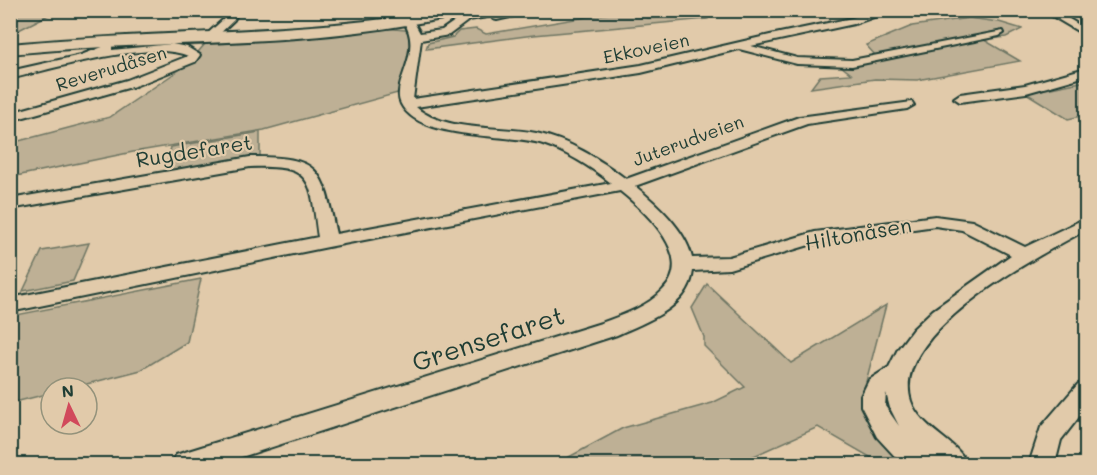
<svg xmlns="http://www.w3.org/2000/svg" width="1097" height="475" font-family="Mali,sans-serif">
<rect width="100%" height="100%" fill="#e1caaa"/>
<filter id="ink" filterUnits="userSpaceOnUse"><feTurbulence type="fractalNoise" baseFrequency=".0167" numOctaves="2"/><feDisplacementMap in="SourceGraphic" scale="12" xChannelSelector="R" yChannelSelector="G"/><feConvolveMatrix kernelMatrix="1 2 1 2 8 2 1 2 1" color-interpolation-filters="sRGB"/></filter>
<g filter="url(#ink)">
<g fill="#beb095" stroke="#6e7664" stroke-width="1.5">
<polygon points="24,11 24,10 56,11 11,34 11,17"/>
<polygon points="622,11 648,18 699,14 707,19 534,35 426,49 428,43 453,37 459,31 476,29 486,34"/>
<polygon points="969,18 999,22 1022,29 1006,37 984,40 1020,61 917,80 875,79 811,88 820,76 851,74 837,63 876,56 866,45 912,26"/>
<polygon points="384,28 405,30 410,34 405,91 264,130 133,152 11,177 11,143 110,117 188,64 204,45 139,48 115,52 115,49 122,46"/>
<polygon points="1086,81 1086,115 1068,119 1026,93"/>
<polygon points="260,132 260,156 165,173 171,147"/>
<polygon points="89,243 73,281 23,291 42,251"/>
<polygon points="201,279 187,342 141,370 71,388 51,388 51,393 11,403 11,316"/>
<polygon points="707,284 791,363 886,305 861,401 878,435 907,464 882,464 818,427 736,464 556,464 623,428 712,403 745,387 704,346 704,337 692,308"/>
</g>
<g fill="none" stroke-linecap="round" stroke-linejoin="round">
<g stroke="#1f3d34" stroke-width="4">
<g id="minor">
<polygon points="229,10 239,10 234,20 214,39 206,39 206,35 226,17"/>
<path d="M489,10h51l-43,10 -4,-1v-3l-24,4 -20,15 -28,5 -8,59 228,-34 129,-30 82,-17 25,-8h16l-39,14 -103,22 46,12 55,2 151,-29 1,2 -5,3 -147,30 -55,-2 -58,-15 -98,24 -225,34c27,25 85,19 120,26 33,7 63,26 90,46l173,-62 113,-15 2,3 -7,4 -100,15 -172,62c22,18 51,44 57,72l37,-1 86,-25 120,-16 37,5 53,26 61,-29v12c-48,26 -197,103 -175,171 9,28 48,41 56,63h-32l-3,-2 1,2h-31l-25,-27 -16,-31v-10l8,-16 20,-13 9,-18 15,-20 20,-19 78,-55 -49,-25 -27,-4 -119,17 -87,26 -36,2c-4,37 -48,51 -76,64l-397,129h-48l4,-9 9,-3 416,-129c22,-8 46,-16 62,-33 33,-33 -18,-79 -43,-99l-292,56 -318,65v-14l308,-61c-8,-57 -3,-72 -68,-70l-240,42v-10l240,-42c71,-1 73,12 86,77l275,-51c-20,-16 -44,-31 -68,-39 -36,-11 -123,-3 -142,-40 -11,-21 24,-52 2,-83l1,-2h8l8,14 22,-3 20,-14zM886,393l4,15 9,18 -14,-20z"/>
<polygon points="1042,10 1054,10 1086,29 1086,36"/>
<path d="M172,44l15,3 13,8 -5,7 -60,24 -125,35v-8l117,-33 61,-24c-35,-17 -138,13 -178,23v-8l71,-16 27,-10 4,1v4z"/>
<polygon points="1086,68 1086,76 1026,93 960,102 954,98 960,94 1025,85"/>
<polygon points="1086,381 1086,408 1061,440 1055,464 1029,464 1041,427 1078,384"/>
</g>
</g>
<g stroke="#1f3d34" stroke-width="4">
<path id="secondary" d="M445,10h31l-7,4c-57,11 -114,20 -172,24 -95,7 -191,6 -287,16v-10c145,-14 291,-9 435,-34z"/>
</g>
<use href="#minor" fill="#e1caaa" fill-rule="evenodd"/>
<use href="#secondary" fill="#e1caaa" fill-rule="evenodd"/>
</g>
</g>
<g text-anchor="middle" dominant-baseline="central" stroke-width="4.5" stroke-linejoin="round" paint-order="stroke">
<g font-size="18" fill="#1f3d34" stroke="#e1caaa">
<text transform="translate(646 48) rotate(-12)">Ekkoveien</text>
<text transform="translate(111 68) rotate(-17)">Reverudåsen</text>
<text transform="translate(688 140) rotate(-20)">Juterudveien</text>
</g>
<g font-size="21" fill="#1f3d34" stroke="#e1caaa">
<text transform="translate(194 150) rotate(-9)">Rugdefaret</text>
<text transform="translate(858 233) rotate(-10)">Hiltonåsen</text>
</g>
<g font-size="26" fill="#1f3d34" stroke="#e1caaa">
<text transform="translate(488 338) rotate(-18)">Grensefaret</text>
</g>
</g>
<rect width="1097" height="475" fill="none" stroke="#e1caaa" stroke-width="36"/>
<rect x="18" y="18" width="1061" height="439" fill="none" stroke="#1f3d34" stroke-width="2" filter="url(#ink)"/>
<g transform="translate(69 406) rotate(355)"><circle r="28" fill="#e1caaa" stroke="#93927b" stroke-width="1.5"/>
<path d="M0-4.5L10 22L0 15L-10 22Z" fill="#d1495b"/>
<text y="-9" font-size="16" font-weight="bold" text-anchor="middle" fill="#1f3d34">N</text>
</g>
</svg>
